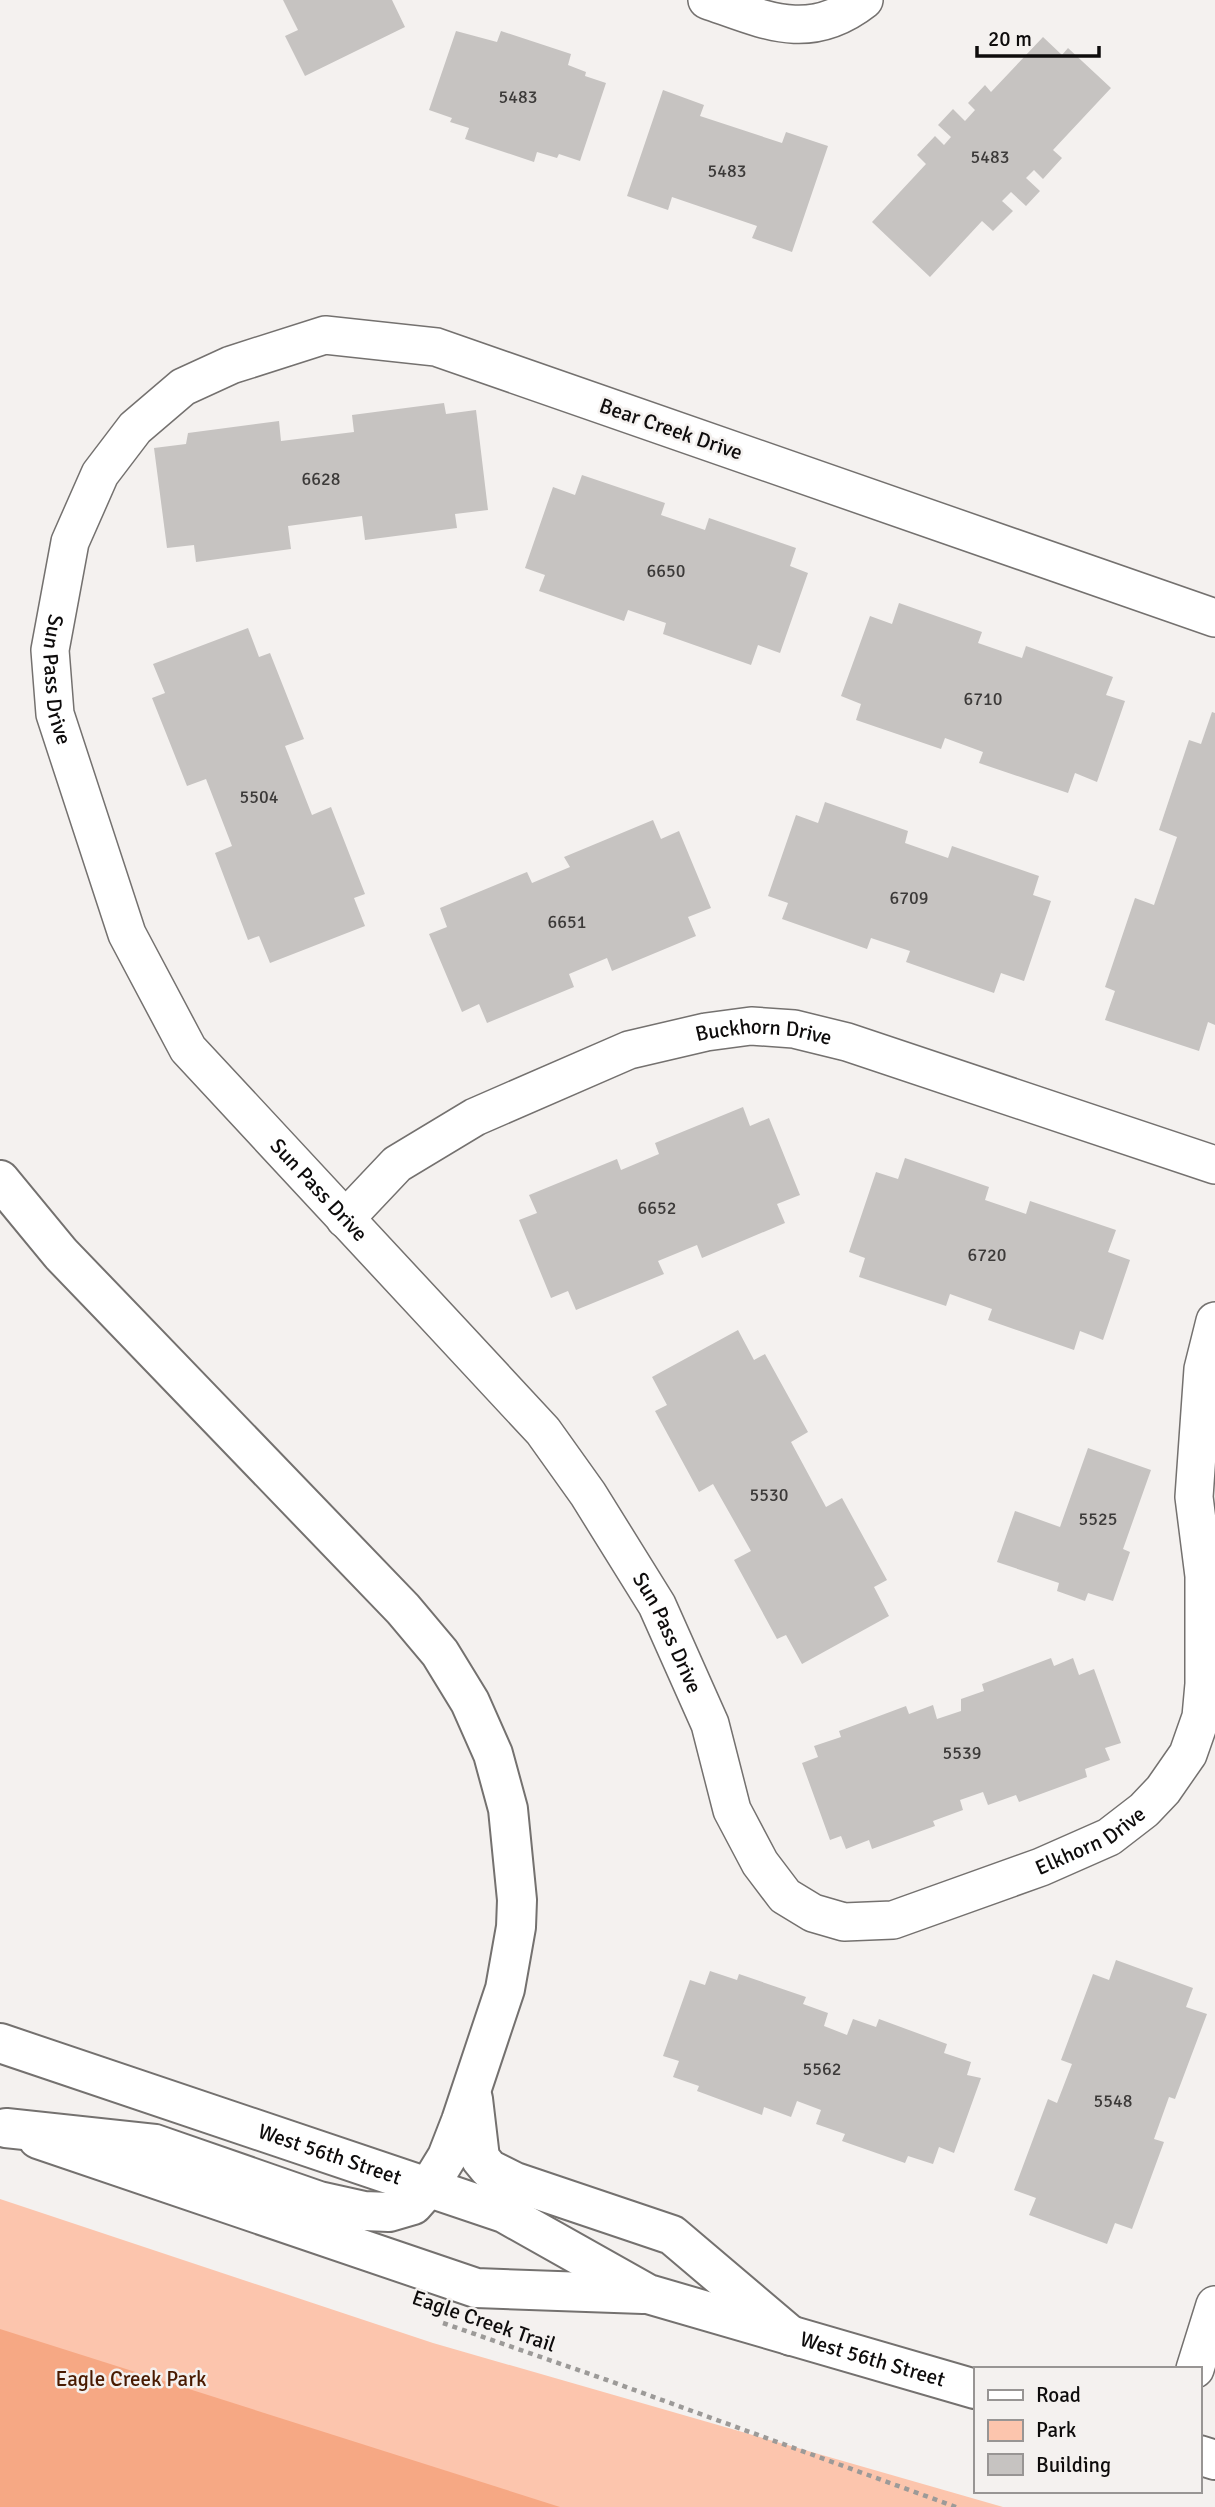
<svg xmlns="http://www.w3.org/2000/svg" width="1215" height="2507" font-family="Signika,sans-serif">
<rect width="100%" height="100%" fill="#f4f1ef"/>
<polygon fill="#fcc5ad" points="0,2199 433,2343 1003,2507 0,2507"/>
<polygon fill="#f6a884" points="0,2329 560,2507 0,2507"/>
<g fill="#c6c3c1">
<polygon points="283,0 392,0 405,27 305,76 285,36 298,30"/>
<polygon points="456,31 497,42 501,31 571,54 568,65 586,72 585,76 606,83 580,161 559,154 557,158 537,152 534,162 465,139 469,128 450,122 452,118 429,110"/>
<polygon points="1043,37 1062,55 1068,48 1111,88 1053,150 1062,158 1043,179 1034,170 1026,178 1040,191 1026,206 1011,192 1002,201 1013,211 993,231 982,221 930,277 872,222 926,164 917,155 935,136 944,145 951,137 938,125 953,109 965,121 975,110 968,103 985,85 991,92"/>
<polygon points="663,90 704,105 700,116 782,143 786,132 828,146 792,252 752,238 757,226 672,197 668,210 627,196"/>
<polygon points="444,403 446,414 476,410 488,510 455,514 457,528 365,540 362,516 288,526 291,549 196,562 194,545 167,548 154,448 186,444 188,433 279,421 281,441 354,432 352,415"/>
<polygon points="582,475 665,503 661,515 705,530 709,518 796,548 790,566 808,573 780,653 758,645 751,665 663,634 666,623 628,610 624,621 539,591 545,575 525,568 553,487 575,495"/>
<polygon points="899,603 982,632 978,643 1022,658 1026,646 1113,677 1106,695 1125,701 1097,782 1075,773 1068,793 979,763 983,752 945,738 941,749 856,720 861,704 841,696 870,616 892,624"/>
<polygon points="248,628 259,657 270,653 304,739 285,746 312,815 331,807 365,894 354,898 365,926 270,963 259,936 248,940 215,853 232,846 206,779 187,786 152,698 165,693 153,664"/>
<polygon points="1212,712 1215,713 1215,1025 1208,1022 1199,1051 1105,1020 1115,991 1105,987 1135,898 1154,905 1177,837 1159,830 1189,740 1201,744"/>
<polygon points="825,802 908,831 905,843 948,858 952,846 1039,876 1033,895 1051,901 1024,981 1001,973 994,993 906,962 910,951 871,938 867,949 782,919 788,903 768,896 796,815 818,823"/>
<polygon points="653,820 661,839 679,831 711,908 688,917 696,936 612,971 607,958 569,974 574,987 487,1023 479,1004 462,1012 429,934 447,927 440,908 527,872 532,883 570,867 564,857"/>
<polygon points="743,1107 750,1126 769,1118 800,1195 777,1204 785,1223 702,1258 697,1245 658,1261 664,1274 576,1310 568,1291 551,1298 519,1220 537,1213 529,1195 617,1159 621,1170 659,1154 655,1143"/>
<polygon points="905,1158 989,1187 985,1200 1026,1214 1030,1201 1116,1230 1108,1252 1130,1260 1103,1340 1080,1331 1074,1350 988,1320 992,1309 950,1294 946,1306 859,1277 865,1258 849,1252 876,1172 898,1179"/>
<polygon points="738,1330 754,1360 765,1354 808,1432 791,1442 826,1507 842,1498 887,1580 874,1587 889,1616 802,1664 786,1635 777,1639 734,1560 751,1551 713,1484 699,1492 655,1411 667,1405 652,1377"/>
<polygon points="1088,1448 1151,1470 1123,1549 1130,1552 1113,1601 1088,1593 1085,1601 1057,1591 1059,1583 997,1562 1015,1511 1060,1527"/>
<polygon points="1051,1658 1054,1666 1073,1658 1079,1675 1094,1669 1121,1743 1105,1748 1110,1760 1085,1769 1087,1777 1019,1802 1016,1795 988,1805 983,1792 960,1800 963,1810 933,1821 935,1826 872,1849 869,1840 846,1849 841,1836 830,1840 802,1763 818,1757 814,1746 841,1737 839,1731 906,1706 909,1714 933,1705 937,1719 961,1711 961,1699 984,1691 982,1684"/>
<polygon points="1116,1960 1193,1988 1186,2007 1207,2014 1175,2099 1169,2097 1154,2139 1164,2142 1132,2229 1115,2223 1107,2244 1029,2215 1036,2198 1014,2190 1048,2099 1057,2103 1072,2064 1061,2060 1093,1974 1109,1980"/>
<polygon points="710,1971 737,1980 739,1974 806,1997 803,2004 828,2013 824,2026 847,2035 853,2019 876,2027 879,2019 947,2044 944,2053 971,2062 967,2075 981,2078 954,2153 939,2147 933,2164 908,2156 905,2163 842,2141 845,2134 816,2124 821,2110 797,2101 791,2117 764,2107 762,2115 697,2091 699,2086 673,2077 679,2061 663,2056 690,1980 705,1985"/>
</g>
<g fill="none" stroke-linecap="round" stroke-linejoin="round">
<g stroke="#74716f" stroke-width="40">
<g id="minor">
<path d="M707,0c58,20 102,43 157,0"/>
<path id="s1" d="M1215,618l-779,-271 -111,-12 -94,30 -48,22 -48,41 -35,46 -30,68 -20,108 5,64 72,220 61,115 355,382 45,63 69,111 53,119 22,86 28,53 25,33 28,17 31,9 49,-2 148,-53 68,-30 35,-27 19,-20 25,-36 13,-37 3,-33v-108l-10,-79 9,-128 12,-48"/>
<path id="s2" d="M345,1219l52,-55 78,-47 154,-67 77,-18 45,-6 43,3 53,13 368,123"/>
<polyline points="1195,2369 1215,2305"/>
</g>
</g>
<g stroke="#74716f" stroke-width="42">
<g id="primary">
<path id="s3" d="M0,2043l504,170 144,81 327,95"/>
<polyline points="38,2139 476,2288 643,2294"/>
<polyline points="1199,2455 1215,2460"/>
</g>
</g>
<g stroke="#74716f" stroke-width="42">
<g id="motorway">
<polyline points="0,1180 61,1254 403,1609 440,1653 470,1702 493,1754 508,1809 517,1900 516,1927 505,1989 461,2121 447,2157 428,2188 413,2205 389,2212 364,2211 319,2201 155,2144 6,2128"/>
<polyline points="473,2099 480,2158 489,2169 515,2182 672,2235 791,2336"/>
</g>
</g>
<polyline stroke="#9c9a98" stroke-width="4.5" stroke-dasharray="5 5" stroke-linecap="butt" points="443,2323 607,2380 956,2507"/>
<use href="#minor" stroke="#fff" stroke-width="37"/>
<use href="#primary" stroke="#fff" stroke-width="38"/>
<use href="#motorway" stroke="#fff" stroke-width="38"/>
</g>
<g text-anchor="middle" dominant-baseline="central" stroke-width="5" stroke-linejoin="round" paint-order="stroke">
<g font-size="18" fill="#3c3a39">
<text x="518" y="97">5483</text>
<text x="990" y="157">5483</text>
<text x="727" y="171">5483</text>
<text x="321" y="479">6628</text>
<text x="666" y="571">6650</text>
<text x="983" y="699">6710</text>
<text x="259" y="797">5504</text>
<text x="909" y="898">6709</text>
<text x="567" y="922">6651</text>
<text x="657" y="1208">6652</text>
<text x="987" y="1255">6720</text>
<text x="769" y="1495">5530</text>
<text x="1098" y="1519">5525</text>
<text x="962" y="1753">5539</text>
<text x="822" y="2069">5562</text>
<text x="1113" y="2101">5548</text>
</g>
<g font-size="21" fill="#0e0c0c" stroke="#f4f1ef">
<text transform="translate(671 429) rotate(19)">Bear Creek Drive</text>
<text stroke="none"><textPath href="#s1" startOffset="1423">Sun Pass Drive</textPath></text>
<text stroke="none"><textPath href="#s2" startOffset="472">Buckhorn Drive</textPath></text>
<text stroke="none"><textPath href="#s1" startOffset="2011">Sun Pass Drive</textPath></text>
<text stroke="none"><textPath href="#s1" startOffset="2578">Sun Pass Drive</textPath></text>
<text stroke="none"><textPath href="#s1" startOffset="3196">Elkhorn Drive</textPath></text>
<text stroke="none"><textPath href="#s3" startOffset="348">West 56th Street</textPath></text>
<text transform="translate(484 2321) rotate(19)">Eagle Creek Trail</text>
<text stroke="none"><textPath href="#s3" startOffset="931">West 56th Street</textPath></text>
</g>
<g font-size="21" fill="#491a00" stroke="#f4f1ef">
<text x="131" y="2379">Eagle Creek Park</text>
</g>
</g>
<rect x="974" y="2367" width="228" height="126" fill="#f4f1ef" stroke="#989594" stroke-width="2"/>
<rect x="988" y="2390" width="35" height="10" fill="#ffffff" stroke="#989594" stroke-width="2"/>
<text x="1036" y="2402" font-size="21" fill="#0e0c0c">Road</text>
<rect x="988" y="2420" width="35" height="21" fill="#fcc5ad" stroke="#989594" stroke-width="2"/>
<text x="1036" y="2437" font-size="21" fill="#0e0c0c">Park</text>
<rect x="988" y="2454" width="35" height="21" fill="#c6c3c1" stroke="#989594" stroke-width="2"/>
<text x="1036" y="2472" font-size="21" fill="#0e0c0c">Building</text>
<path d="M977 46v10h122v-10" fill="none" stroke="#0e0c0c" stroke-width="3.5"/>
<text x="988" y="46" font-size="21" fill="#0e0c0c" stroke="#f4f1ef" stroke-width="5" paint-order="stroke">20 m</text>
</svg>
